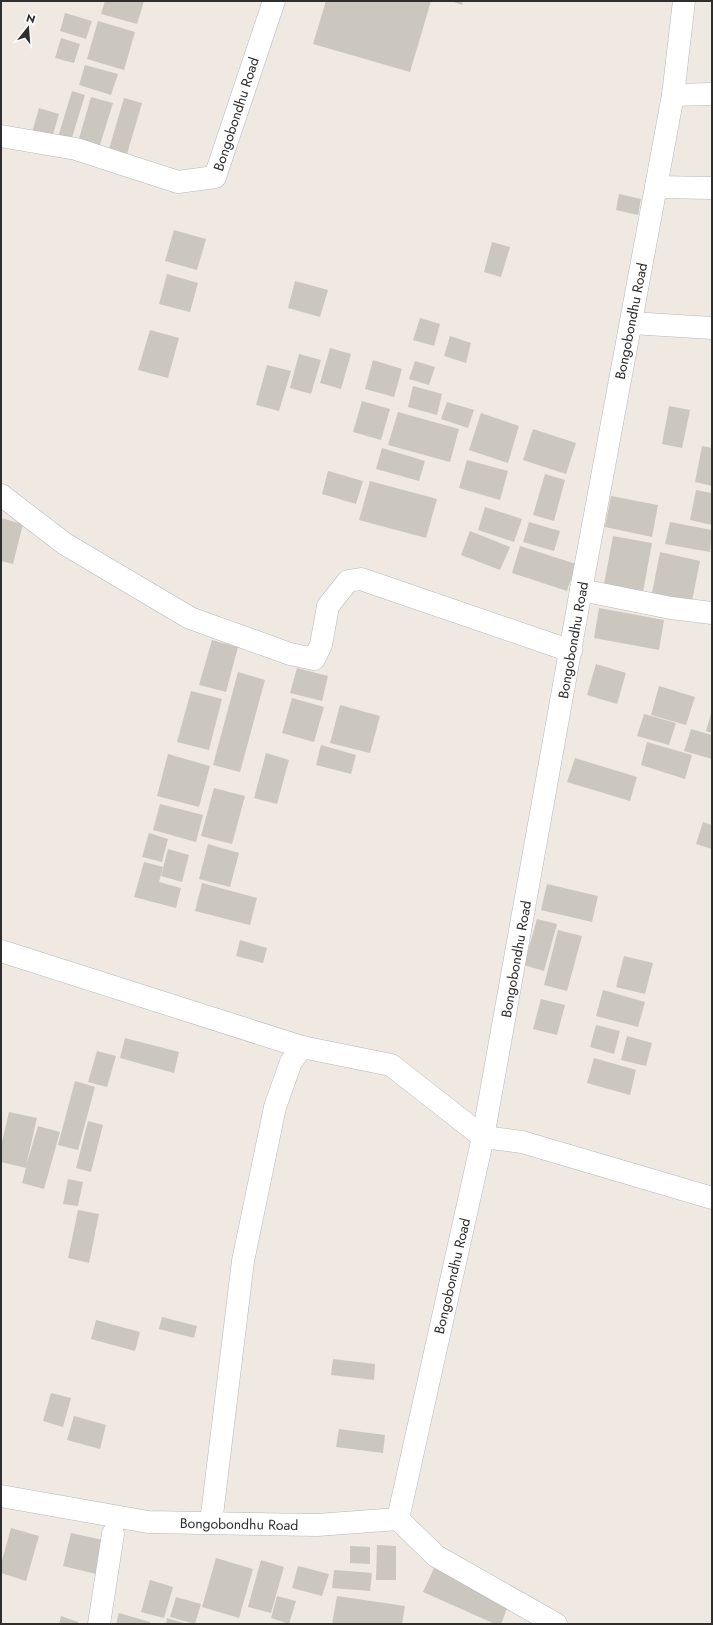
<svg xmlns="http://www.w3.org/2000/svg" width="713" height="1625" font-family="Jost,sans-serif">
<rect width="100%" height="100%" fill="#efe9e1"/>
<g fill="#cbc7bf">
<polygon points="105,1 144,1 137,24 101,14"/>
<polygon points="326,1 431,1 410,72 313,44"/>
<polygon points="451,1 463,1 462,5"/>
<polygon points="65,13 92,21 86,39 60,31"/>
<polygon points="98,21 135,32 124,70 87,59"/>
<polygon points="61,38 80,44 74,63 55,58"/>
<polygon points="85,65 118,74 111,95 79,85"/>
<polygon points="72,91 85,95 71,141 58,137"/>
<polygon points="91,97 113,103 99,148 78,142"/>
<polygon points="124,98 142,103 127,154 109,149"/>
<polygon points="39,108 59,114 52,138 32,132"/>
<polygon points="619,194 641,199 638,215 616,210"/>
<polygon points="174,230 206,239 197,270 165,261"/>
<polygon points="492,242 510,247 501,277 484,272"/>
<polygon points="167,274 198,283 190,312 159,304"/>
<polygon points="295,281 328,290 320,317 288,308"/>
<polygon points="420,318 440,324 434,346 413,340"/>
<polygon points="150,330 179,338 168,378 138,370"/>
<polygon points="450,336 471,343 466,363 444,356"/>
<polygon points="330,348 351,354 341,389 320,383"/>
<polygon points="299,354 321,360 311,394 290,388"/>
<polygon points="373,360 402,369 394,397 365,389"/>
<polygon points="415,361 435,367 429,385 409,379"/>
<polygon points="267,365 291,371 279,411 256,405"/>
<polygon points="413,386 442,394 437,415 408,407"/>
<polygon points="362,401 390,409 381,440 353,432"/>
<polygon points="447,402 474,410 468,428 441,419"/>
<polygon points="669,406 690,410 682,448 662,444"/>
<polygon points="398,412 459,429 450,462 388,445"/>
<polygon points="481,413 519,426 508,463 469,450"/>
<polygon points="533,429 576,443 566,474 523,460"/>
<polygon points="702,446 712,448 712,486 695,482"/>
<polygon points="382,448 425,461 419,481 376,469"/>
<polygon points="467,460 508,471 500,500 459,488"/>
<polygon points="328,471 363,481 356,504 322,494"/>
<polygon points="545,474 565,480 554,521 533,515"/>
<polygon points="370,481 437,499 426,538 359,520"/>
<polygon points="696,490 712,493 712,525 690,520"/>
<polygon points="611,496 658,505 652,537 605,527"/>
<polygon points="485,507 522,519 514,542 478,530"/>
<polygon points="1,518 23,524 13,564 1,561"/>
<polygon points="529,522 560,531 554,551 523,542"/>
<polygon points="670,522 712,530 710,552 665,544"/>
<polygon points="470,531 510,547 500,570 461,555"/>
<polygon points="613,536 652,543 643,592 604,584"/>
<polygon points="520,546 576,564 567,591 512,573"/>
<polygon points="660,552 700,561 692,601 652,593"/>
<polygon points="599,608 664,620 659,650 594,638"/>
<polygon points="212,640 238,647 226,692 199,685"/>
<polygon points="596,664 626,673 617,704 587,695"/>
<polygon points="297,668 328,676 322,701 290,693"/>
<polygon points="238,672 265,680 240,772 213,765"/>
<polygon points="659,686 695,697 686,725 651,715"/>
<polygon points="191,691 222,699 209,750 177,742"/>
<polygon points="292,698 324,707 314,742 282,733"/>
<polygon points="340,705 380,716 370,753 330,743"/>
<polygon points="712,710 712,733 706,731"/>
<polygon points="644,714 676,723 669,745 637,736"/>
<polygon points="691,729 712,735 712,759 684,751"/>
<polygon points="647,742 692,755 685,779 641,765"/>
<polygon points="321,745 356,755 351,774 316,765"/>
<polygon points="266,753 289,760 277,804 254,798"/>
<polygon points="168,754 210,766 199,807 157,796"/>
<polygon points="575,758 637,777 630,801 567,782"/>
<polygon points="214,788 245,796 232,844 201,836"/>
<polygon points="160,804 203,815 196,842 153,830"/>
<polygon points="703,822 712,825 712,849 696,844"/>
<polygon points="149,833 168,839 162,862 142,857"/>
<polygon points="208,844 239,853 230,887 199,879"/>
<polygon points="168,849 189,855 182,882 161,876"/>
<polygon points="144,862 163,867 159,882 181,888 176,908 134,897"/>
<polygon points="202,883 257,898 250,925 195,911"/>
<polygon points="547,884 598,896 592,922 541,910"/>
<polygon points="537,919 557,924 544,971 524,965"/>
<polygon points="558,930 582,936 567,991 544,985"/>
<polygon points="240,940 267,948 263,963 236,956"/>
<polygon points="624,956 653,963 645,994 616,987"/>
<polygon points="603,990 645,1002 638,1027 596,1016"/>
<polygon points="541,999 565,1005 557,1035 533,1029"/>
<polygon points="596,1025 620,1031 614,1054 590,1047"/>
<polygon points="627,1036 652,1043 646,1066 621,1060"/>
<polygon points="125,1038 179,1052 174,1073 120,1058"/>
<polygon points="97,1051 116,1056 107,1087 88,1082"/>
<polygon points="594,1058 636,1070 630,1095 587,1083"/>
<polygon points="75,1081 95,1087 78,1150 58,1145"/>
<polygon points="9,1112 37,1118 26,1166 38,1126 60,1132 44,1189 22,1183 26,1168 1,1162 1,1146"/>
<polygon points="88,1121 103,1125 91,1172 76,1168"/>
<polygon points="68,1179 83,1182 78,1206 63,1204"/>
<polygon points="78,1210 99,1214 89,1263 68,1258"/>
<polygon points="162,1317 197,1326 194,1338 159,1329"/>
<polygon points="96,1320 140,1332 135,1351 91,1339"/>
<polygon points="333,1359 375,1364 374,1380 331,1375"/>
<polygon points="51,1393 71,1398 63,1427 43,1421"/>
<polygon points="74,1416 106,1425 100,1449 67,1440"/>
<polygon points="339,1429 385,1435 383,1453 336,1447"/>
<polygon points="11,1528 39,1536 26,1581 1,1573 1,1564"/>
<polygon points="71,1533 112,1542 104,1576 63,1566"/>
<polygon points="377,1545 396,1546 396,1580 376,1580"/>
<polygon points="350,1546 370,1547 370,1564 350,1563"/>
<polygon points="216,1558 253,1569 239,1618 202,1607"/>
<polygon points="261,1560 284,1567 271,1613 248,1607"/>
<polygon points="298,1566 329,1574 322,1596 292,1588"/>
<polygon points="434,1568 510,1601 501,1624 495,1624 423,1592"/>
<polygon points="334,1570 372,1573 370,1591 332,1588"/>
<polygon points="150,1580 173,1587 164,1618 141,1612"/>
<polygon points="277,1596 296,1601 289,1624 271,1618"/>
<polygon points="337,1596 405,1606 402,1624 332,1624"/>
<polygon points="176,1597 201,1604 195,1624 170,1617"/>
<polygon points="119,1613 150,1622 150,1624 116,1624"/>
<polygon points="61,1616 78,1622 78,1624 59,1624"/>
<polygon points="167,1618 187,1624 166,1624"/>
</g>
<g fill="none" stroke-linecap="round" stroke-linejoin="round">
<g stroke="#b4b7c1" stroke-width="23">
<g id="minor">
<polyline points="673,95 712,94"/>
<polyline points="1,136 76,149 178,182 215,177 274,1"/>
<polyline points="656,187 712,188"/>
<polyline points="631,323 712,328"/>
<polyline points="1,495 65,544 190,618 290,654 314,659 321,645 328,606 348,581 361,579 571,651"/>
<polyline points="581,590 671,608 712,613"/>
<polyline points="1,951 302,1047"/>
<polyline points="1,1496 148,1522 317,1525 398,1519"/>
<polyline points="398,1519 483,1137 581,590 673,95 684,1"/>
<polyline points="398,1519 436,1556 556,1624"/>
<polyline points="211,1523 243,1261 275,1107 291,1062 302,1047 391,1065 483,1137 522,1142 712,1198"/>
<polyline points="99,1624 113,1534"/>
</g>
</g>
<use href="#minor" stroke="#fff" stroke-width="22"/>
</g>
<g text-anchor="middle" dominant-baseline="central" stroke-width="3" stroke-linejoin="round" paint-order="stroke">
<g font-size="14" fill="#2e2e2e" stroke="#fff">
<text transform="translate(236 114) rotate(-72)">Bongobondhu Road</text>
<text transform="translate(631 321) rotate(-79)">Bongobondhu Road</text>
<text transform="translate(573 640) rotate(-80)">Bongobondhu Road</text>
<text transform="translate(516 959) rotate(-80)">Bongobondhu Road</text>
<text transform="translate(452 1276) rotate(-77)">Bongobondhu Road</text>
<text transform="translate(239 1524) rotate(1)">Bongobondhu Road</text>
</g>
</g>
<rect width="713" height="1625" fill="none" stroke="#2e2e2e" stroke-width="4"/>
<g transform="translate(28 28) rotate(17)" stroke="#ffffff" stroke-width="3" paint-order="stroke">
<path d="M0-3L7 15L0 10L-7 15Z" fill="#2e2e2e"/>
<text y="-6" font-size="11" font-weight="bold" text-anchor="middle" fill="#2e2e2e">N</text>
</g>
</svg>
